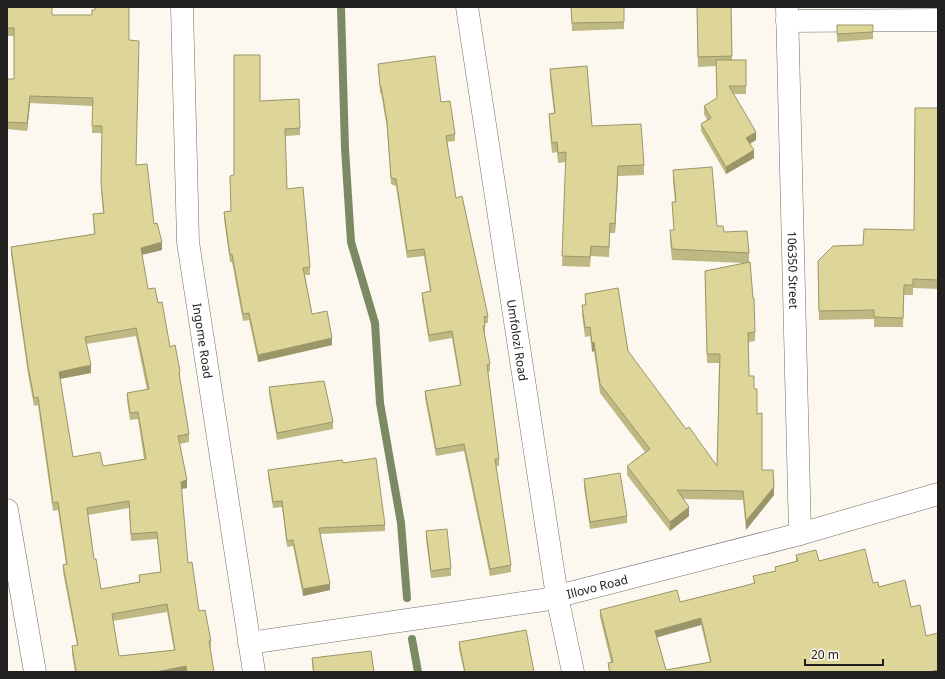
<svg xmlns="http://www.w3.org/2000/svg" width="945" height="679" font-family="'Noto Sans',sans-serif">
<rect width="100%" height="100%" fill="#fcf7ef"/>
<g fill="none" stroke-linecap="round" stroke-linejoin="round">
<g stroke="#7a8b64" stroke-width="8">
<polyline points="341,7 345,149 351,242 375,323 380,403 401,523 407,598"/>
<polyline points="412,639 418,672"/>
</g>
<g stroke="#736e67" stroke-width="23">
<g id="street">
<path id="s1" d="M182,7l6,235 66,430"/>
<path id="s2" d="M467,7l90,589 16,76"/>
<path id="s3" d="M787,7l13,527"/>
<polyline points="787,21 938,20"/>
<polyline points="7,510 35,672"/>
<path id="s4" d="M249,643l294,-43 257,-66 138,-40"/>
</g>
</g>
<use href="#street" stroke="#fff" stroke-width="22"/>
</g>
<g fill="#beb883" fill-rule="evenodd">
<path d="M7,7l45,8 77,25 7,125 26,85 -20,5 6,34 10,14 12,44 10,32 9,55v8l-9,2 7,44 -6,1 7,74 11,48 12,30v7h-1l4,24h-139l-3,-18v-8l5,-1 -14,-73v-7l3,-1 -8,-54 -5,1 -15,-106 -4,1 -6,-32 -17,-120v-7l83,-13 -1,-20 10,-1 -2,-23 1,-57h-10l1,-27 -63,-3 -3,28 -20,-2v-50h7v-43h-7zM136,336l11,54 -20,3v8l3,19 8,-1 6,40 -41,7 -30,-9 -13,-78 31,-6 -5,-29zM129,508l2,33 26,-2 4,34 -22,2v7l-38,7 -7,-30 -6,-44zM167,612l7,38 -55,6 -6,-35z"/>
<polygon points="571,7 624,7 624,29 572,31"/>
<polygon points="697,7 731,7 732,60 746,60 746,94 733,94 756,140 750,144 754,158 726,174 701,131 701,124 707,120 704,114 704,106 717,99 716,66 698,67"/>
<rect x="837" y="7" width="97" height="1"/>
<polygon points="837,25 873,25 873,39 837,42"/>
<polygon points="378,64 441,102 455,134 455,141 447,142 456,198 488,316 488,323 485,323 485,333 484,333 490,364 490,371 488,372 499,459 499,466 496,466 511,565 511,572 490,576 464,451 436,456 425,398 425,391 460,385 452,338 429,342 422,300 422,293 430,291 424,256 407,258 396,186 391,184 387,128 381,93 380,93"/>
<polygon points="550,69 592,126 644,165 644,175 618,176 615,233 610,233 609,257 591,256 590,267 562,266 566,162 558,163 557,152 552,153 549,123 549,114 554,113 550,79"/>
<polygon points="260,101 300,128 300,135 285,136 287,189 310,267 310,275 305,275 312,314 332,345 258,362 249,320 243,321 232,262 230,262 224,219 224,212 231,211 234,175"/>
<polygon points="938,108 938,289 913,288 913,295 904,295 903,327 874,327 874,319 819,320 818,261 863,245 914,230"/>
<polygon points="673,170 717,226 724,232 749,253 749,262 755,332 755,341 749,342 749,376 754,389 757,414 762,470 774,495 746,530 743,500 683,499 689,516 670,531 627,475 627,466 645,452 600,393 594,351 592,352 590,336 585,337 582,314 582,305 585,305 585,294 686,429 717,466 719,363 707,363 705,271 744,263 672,260 670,241 670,230 674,230 672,202 675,202 673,181"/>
<polygon points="269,387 333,422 333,429 277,440 269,394"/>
<polygon points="343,463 385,525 385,531 320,534 330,590 303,596 293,546 287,547 282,507 273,508 268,476 268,470"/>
<polygon points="584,479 627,516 627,523 590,529 584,487"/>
<polygon points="426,531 451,568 451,576 431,578 426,539"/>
<path d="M796,555l23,6 54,22 38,24 15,29 12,36h-329l-1,-9 3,-1 -11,-45v-7l80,-8 64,-16 10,-3 -1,-7 22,-5v-4l21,-6zM701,625l9,37 -44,8 -9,-33z"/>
<polygon points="459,642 534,672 464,672 459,649"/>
<polygon points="312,658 374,672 313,672 312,665"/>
</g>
<g fill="#9b966a">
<polygon points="30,96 30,103 27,131 27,123"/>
<polygon points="756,132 756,140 746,146 746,138"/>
<polygon points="754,150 754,158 726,174 726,167"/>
<polygon points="618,166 618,176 615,233 615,224"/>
<polygon points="162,242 162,250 141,255 141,248"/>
<polygon points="332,338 332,345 258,362 258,355"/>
<polygon points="594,342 594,351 592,352 592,343"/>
<polygon points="91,365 91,373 59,379 59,372"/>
<polygon points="180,371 180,379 179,381 179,373"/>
<polygon points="187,480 187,488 181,489 181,482"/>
<polygon points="774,487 774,495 746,530 746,521"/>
<polygon points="689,507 689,516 670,531 670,522"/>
<polygon points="330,584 330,590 303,596 303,589"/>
<polygon points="701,618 701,625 655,638 655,631"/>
<polygon points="186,666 186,672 156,672"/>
<polygon points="938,670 938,672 929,672"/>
</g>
<g fill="#ddd698" stroke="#9b966a" fill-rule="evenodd">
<path d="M7,7h45v8h40v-5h3v-3h34v33l10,1 -3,124 11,-1 7,60 3,-1 5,19 -21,6 7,41 7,-1 3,15 4,-1 8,45 5,-2 5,26 -1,2 10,61 -11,2 9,44 -6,2 7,81 4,-1 7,49 6,-1 6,31h-2l5,31h-27l-1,-6 -30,6h-80l-4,-26 6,-1 -15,-80 4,-1 -9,-62 -5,1 -15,-106 -4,1 -6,-31 -17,-120 84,-13 -2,-20 11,-1 -3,-30 1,-57h-10l1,-28 -63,-2 -3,27 -20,-1v-43h7v-51h-7zM136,328l13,61 -22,4 3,20 8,-1 8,47 -43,7 -3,-14 -27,5 -14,-85 32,-7 -6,-28zM129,501l2,33 26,-2 4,40 -22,3 1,7 -39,7 -5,-30h-2l-7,-51zM167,604l8,46 -56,6 -7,-42z"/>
<polygon points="571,7 624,7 624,22 572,23"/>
<polygon points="697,7 731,7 732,56 698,57"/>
<polygon points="837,25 873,25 873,32 837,34"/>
<polygon points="234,55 260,55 260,101 299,99 300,128 285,129 287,189 303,187 310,267 303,268 312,314 327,311 332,338 258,355 249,313 243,314 232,254 230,255 224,212 231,211 230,176 234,175"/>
<polygon points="435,56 441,102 450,101 455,134 446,136 456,198 462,196 488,316 484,317 485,326 483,326 490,364 487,365 499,459 495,459 511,565 490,569 464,444 436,449 425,391 461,385 452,331 429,335 422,293 431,291 424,249 407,251 396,179 391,178 387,122 381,86 380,86 378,64"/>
<polygon points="716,60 746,60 746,86 729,86 756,132 746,138 754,150 726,167 701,124 711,118 704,106 717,98"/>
<polygon points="587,66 592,126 641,124 644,165 618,166 615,224 610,223 609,247 591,246 590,257 562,256 566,152 558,153 557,142 552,143 549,114 555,113 550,69"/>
<polygon points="915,108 938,108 938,280 913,279 913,285 904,285 903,318 874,317 874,310 819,311 818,261 833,246 863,245 864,229 914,230"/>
<polygon points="712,167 717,226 723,226 724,232 747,231 749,253 672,249 670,230 674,230 672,202 676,202 673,170"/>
<polygon points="750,262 753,298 754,298 755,332 748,333 749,376 754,376 754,389 757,389 757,414 762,413 762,470 773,470 774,487 746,521 743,491 677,490 689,507 670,522 627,466 650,449 600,384 594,342 592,343 590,327 585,328 582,305 586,305 585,294 618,288 628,351 686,429 689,427 717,466 720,354 707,354 705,271"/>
<polygon points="324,381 333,422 277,433 269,387"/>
<polygon points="376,458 385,525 319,528 330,584 303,589 293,540 287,541 282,501 273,502 268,470 342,460 343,463"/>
<polygon points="620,473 627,516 590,522 584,479"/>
<polygon points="447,529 451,568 431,571 426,531"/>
<path d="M865,549l8,34 5,-1 1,5 26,-7 6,27 9,-2 6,31 12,-3v37l-9,2h-319l-2,-9 5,-1 -13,-52 77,-20 3,12 64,-16 11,-3 -2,-7 23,-5 -1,-4 23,-6 -2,-6 20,-5 3,11zM701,618l10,44 -45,8 -11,-39z"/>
<polygon points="526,630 534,672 465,672 459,642"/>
<polygon points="371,651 374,672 314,672 312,658"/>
</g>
<g text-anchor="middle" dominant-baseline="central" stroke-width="4" stroke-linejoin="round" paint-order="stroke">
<g font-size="12" fill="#23211f" stroke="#fcf7ef">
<text stroke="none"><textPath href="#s3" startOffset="263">106350 Street</textPath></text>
<text stroke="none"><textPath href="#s2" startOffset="337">Umfolozi Road</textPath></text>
<text stroke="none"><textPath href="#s1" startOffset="335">Ingome Road</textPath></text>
<text stroke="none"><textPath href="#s4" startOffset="353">Illovo Road</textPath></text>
</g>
</g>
<rect width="945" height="679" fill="none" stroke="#23211f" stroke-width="16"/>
<path d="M805 659v6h78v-6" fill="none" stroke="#23211f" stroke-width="2"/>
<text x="811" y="659" font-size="12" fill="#23211f" stroke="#fcf7ef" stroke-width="3" paint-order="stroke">20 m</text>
</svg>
